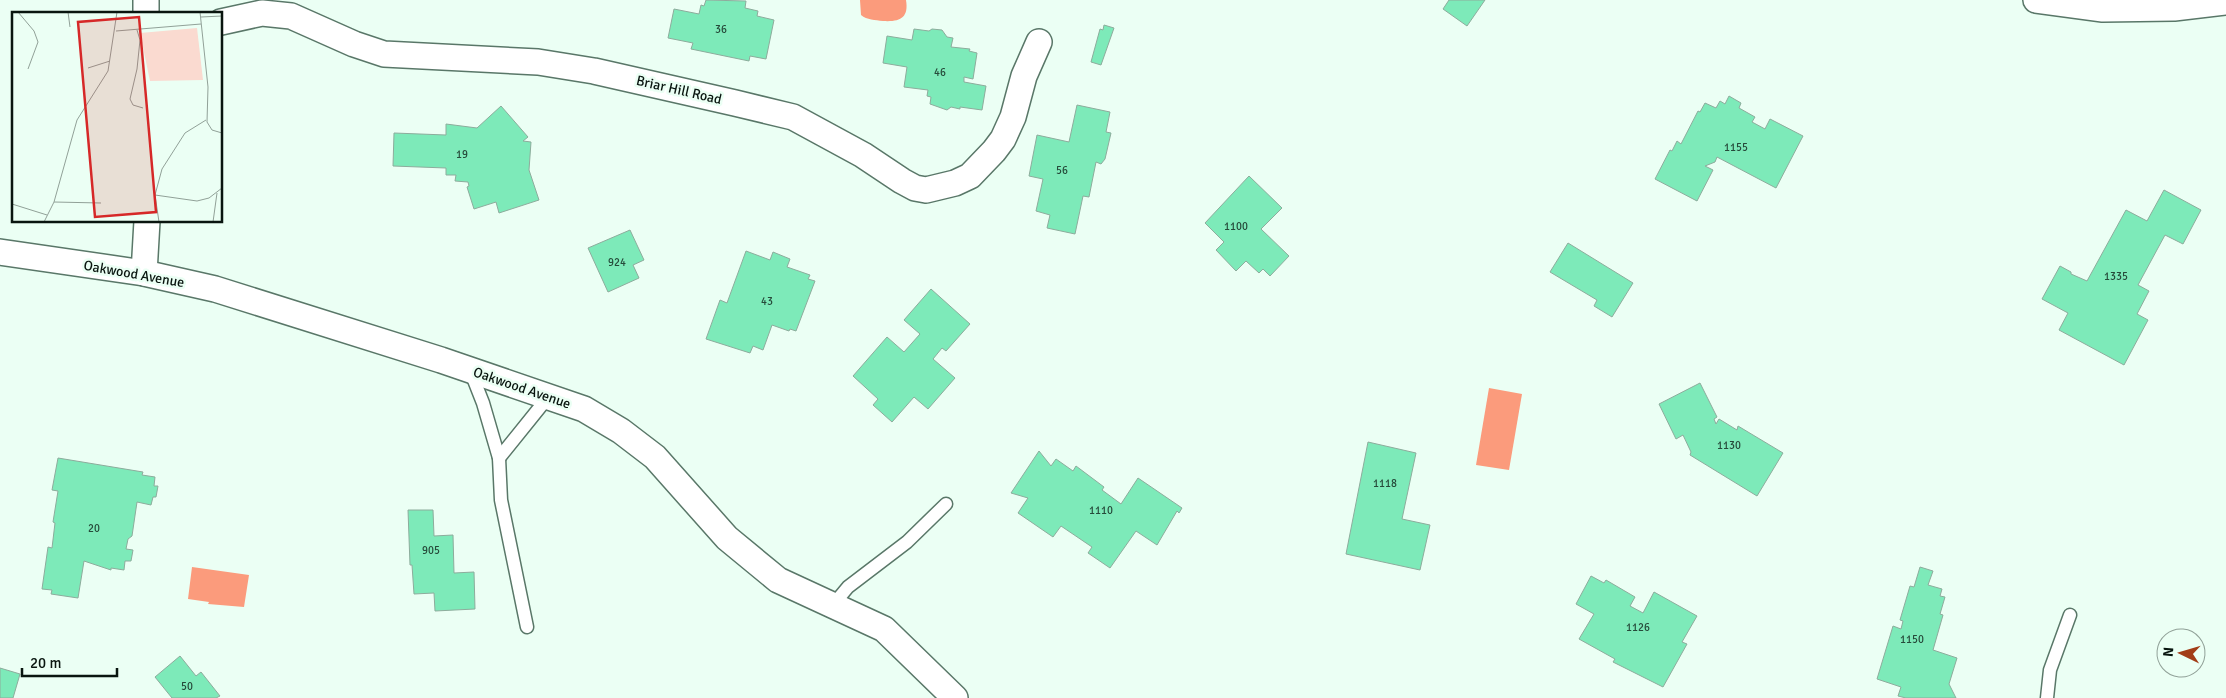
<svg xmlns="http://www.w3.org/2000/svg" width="2226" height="698" font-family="Signika,sans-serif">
<rect width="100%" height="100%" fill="#ebfff4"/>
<g fill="#fb9b7c">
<path d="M860,0h46c3,18 -6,22 -23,21 -8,-1 -16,-1 -22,-6z"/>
<polygon points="1489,388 1522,394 1509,470 1476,465"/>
<polygon points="192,567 249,575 244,607 208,604 209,602 188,599"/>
</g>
<g fill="#7deab9" stroke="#8dac9c">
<polygon points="706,0 746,1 745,8 758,11 757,16 774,20 766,59 750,56 749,61 691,49 693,43 668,38 674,9 699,14 701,5 704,6"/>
<polygon points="1449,0 1485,0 1467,26 1443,9"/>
<polygon points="1104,25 1114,28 1101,65 1091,62 1100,29 1103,30"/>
<polygon points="914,29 929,31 932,29 942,30 947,37 953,38 951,47 970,49 969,51 977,53 973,79 964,77 964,82 986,86 982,110 960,107 960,109 951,107 947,110 930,104 931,97 927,96 928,90 904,87 907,67 883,63 887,36 912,40"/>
<polygon points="1729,96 1741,103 1739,108 1755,117 1752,122 1765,129 1770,119 1803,136 1776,188 1717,157 1715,162 1705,166 1713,170 1697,201 1655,179 1670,150 1672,151 1677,141 1681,144 1698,111 1700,112 1705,103 1716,108 1720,101 1725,104"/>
<polygon points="1077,105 1110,112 1106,132 1111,133 1105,159 1101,164 1096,162 1089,197 1083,196 1075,234 1047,228 1050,215 1036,211 1043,179 1029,176 1037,135 1069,142"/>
<polygon points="501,106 528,137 523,141 531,142 529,170 539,200 499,213 496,202 474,209 467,187 469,186 468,182 455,181 456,175 446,175 446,168 393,166 394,133 446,135 446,124 477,128"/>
<polygon points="1249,176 1282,208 1261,229 1289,256 1270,276 1263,269 1259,273 1246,261 1236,271 1216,250 1224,242 1205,223"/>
<polygon points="2164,190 2201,210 2183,244 2165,235 2138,285 2149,291 2137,314 2148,320 2124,365 2059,330 2068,313 2042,299 2060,266 2071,272 2071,274 2087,281 2126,210 2147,221"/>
<polygon points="630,230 644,260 633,265 639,278 608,292 588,248"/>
<polygon points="1568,243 1633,283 1612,317 1594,306 1597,300 1550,272"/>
<polygon points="746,251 770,260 773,252 790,259 787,267 810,275 808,279 815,281 796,331 790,329 789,331 772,325 763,350 753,346 750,353 706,339 720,300 727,303"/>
<polygon points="931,289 970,324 946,351 942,348 933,359 955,378 928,409 914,397 892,422 873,405 878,399 853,376 887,337 904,352 920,334 904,320"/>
<polygon points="1700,383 1717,417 1714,419 1716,424 1719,419 1737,430 1738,426 1783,453 1757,496 1690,455 1691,452 1683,435 1676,439 1659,404"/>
<polygon points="1368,442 1416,453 1402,519 1430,525 1420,570 1346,554"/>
<polygon points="1039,451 1051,466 1056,459 1073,471 1076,466 1104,487 1102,490 1121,504 1138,478 1182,508 1179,513 1177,511 1157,545 1136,531 1110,568 1088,553 1092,547 1061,526 1053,537 1018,513 1028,498 1011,493"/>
<polygon points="58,458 143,472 142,475 155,477 154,486 158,486 156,497 153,497 151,505 137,502 132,536 128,539 126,549 133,550 131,561 125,561 124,570 111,568 111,570 84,561 78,598 51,594 52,590 42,589 48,547 52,548 55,523 53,522 58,491 52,490"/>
<polygon points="408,510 433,510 434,536 453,535 454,573 474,572 475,609 435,611 434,593 414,594 412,565 410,565"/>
<polygon points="1920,567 1933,571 1928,585 1942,589 1940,596 1945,597 1940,614 1943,615 1933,650 1957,658 1949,684 1956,698 1906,698 1898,696 1901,687 1877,679 1893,626 1901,629 1903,621 1900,620 1910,586 1914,587"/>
<polygon points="1591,576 1604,583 1606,580 1635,597 1630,606 1643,613 1654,592 1697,616 1682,642 1687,644 1663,687 1613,662 1615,659 1579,639 1594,614 1576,604"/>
<polygon points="180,656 196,676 201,672 220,696 216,698 172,698 155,677"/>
<polygon points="0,668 20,674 13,698 0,698"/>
</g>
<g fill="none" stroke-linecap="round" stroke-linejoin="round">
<g stroke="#597768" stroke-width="15">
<g id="lane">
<polyline points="470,370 483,403 499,458 501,500 527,627"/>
<polyline points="499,458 549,396"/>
<polyline points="833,605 848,587 907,542 946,504"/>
<polyline points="2047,698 2050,670 2070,615"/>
</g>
</g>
<g stroke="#597768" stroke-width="28">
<g id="street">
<polyline points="146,0 146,14"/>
<polyline points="2036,0 2103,9 2174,8 2226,2"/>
<polyline points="221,22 262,13 291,16 354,44 384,54 538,62 594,71 735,103 793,117 863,155 902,181 915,188 926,190 955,183 970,176 994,151 1003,139 1013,117 1024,76 1039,42"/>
<polyline points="0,252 144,273 215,289 441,360 584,409 621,431 655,457 727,538 778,580 884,629 955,698"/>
<polyline points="144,273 147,221"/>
</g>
</g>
<use href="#lane" stroke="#fff" stroke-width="12"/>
<use href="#street" stroke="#fff" stroke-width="25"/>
</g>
<g text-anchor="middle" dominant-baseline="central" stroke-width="5" stroke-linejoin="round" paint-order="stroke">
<g font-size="11" fill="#264a3a">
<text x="721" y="29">36</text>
<text x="940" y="72">46</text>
<text x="1736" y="147">1155</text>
<text x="462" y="154">19</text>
<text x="1062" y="170">56</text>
<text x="1236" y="226">1100</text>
<text x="617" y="262">924</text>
<text x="2116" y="276">1335</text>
<text x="767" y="301">43</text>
<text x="1729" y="445">1130</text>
<text x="1385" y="483">1118</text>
<text x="1101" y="510">1110</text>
<text x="94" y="528">20</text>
<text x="431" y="550">905</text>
<text x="1638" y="627">1126</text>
<text x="1912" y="639">1150</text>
<text x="187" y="686">50</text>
</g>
<g font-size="14" fill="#09150f" stroke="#ebfff4">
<text transform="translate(679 90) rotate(13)">Briar Hill Road</text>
<text transform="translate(134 274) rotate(10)">Oakwood Avenue</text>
<text transform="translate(522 388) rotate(19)">Oakwood Avenue</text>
</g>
</g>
<g transform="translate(12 12)">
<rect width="210" height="210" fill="#ebfff4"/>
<path d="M185,16l6,52 -53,1 -10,-48z" fill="#fadad0"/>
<path fill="none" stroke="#91a198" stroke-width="1" d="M6,0l16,19 4,11 -10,27M56,0l2,15M188,0l8,75 -1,35 5,8 10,3M189,5l21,-1M125,18l3,10 -3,29 -7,30 3,6 10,3M104,19l85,-7M76,56l22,-7M143,183l42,6 12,-3 13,-10M42,190l47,1M0,192l35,11M32,210l10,-20 23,-82 31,-49 9,-59M147,210l-4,-27 7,-26 23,-36 21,-13M201,210l4,-29"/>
<path fill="#d62828" fill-opacity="0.15" stroke="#d62828" stroke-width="2.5" d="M127,5l17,195 -61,5 -17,-195z"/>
<rect width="210" height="210" fill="none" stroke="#09150f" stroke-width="2.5"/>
</g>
<g transform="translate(2181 653) rotate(275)"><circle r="24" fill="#ebfff4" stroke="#91a198"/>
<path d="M0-4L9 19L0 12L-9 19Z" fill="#a23c17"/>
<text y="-8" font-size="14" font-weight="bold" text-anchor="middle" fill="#09150f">N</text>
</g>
<path d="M22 668v8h95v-8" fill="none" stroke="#09150f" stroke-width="2.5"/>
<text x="30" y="668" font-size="15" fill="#09150f" stroke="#ebfff4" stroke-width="4" paint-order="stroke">20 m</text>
</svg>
